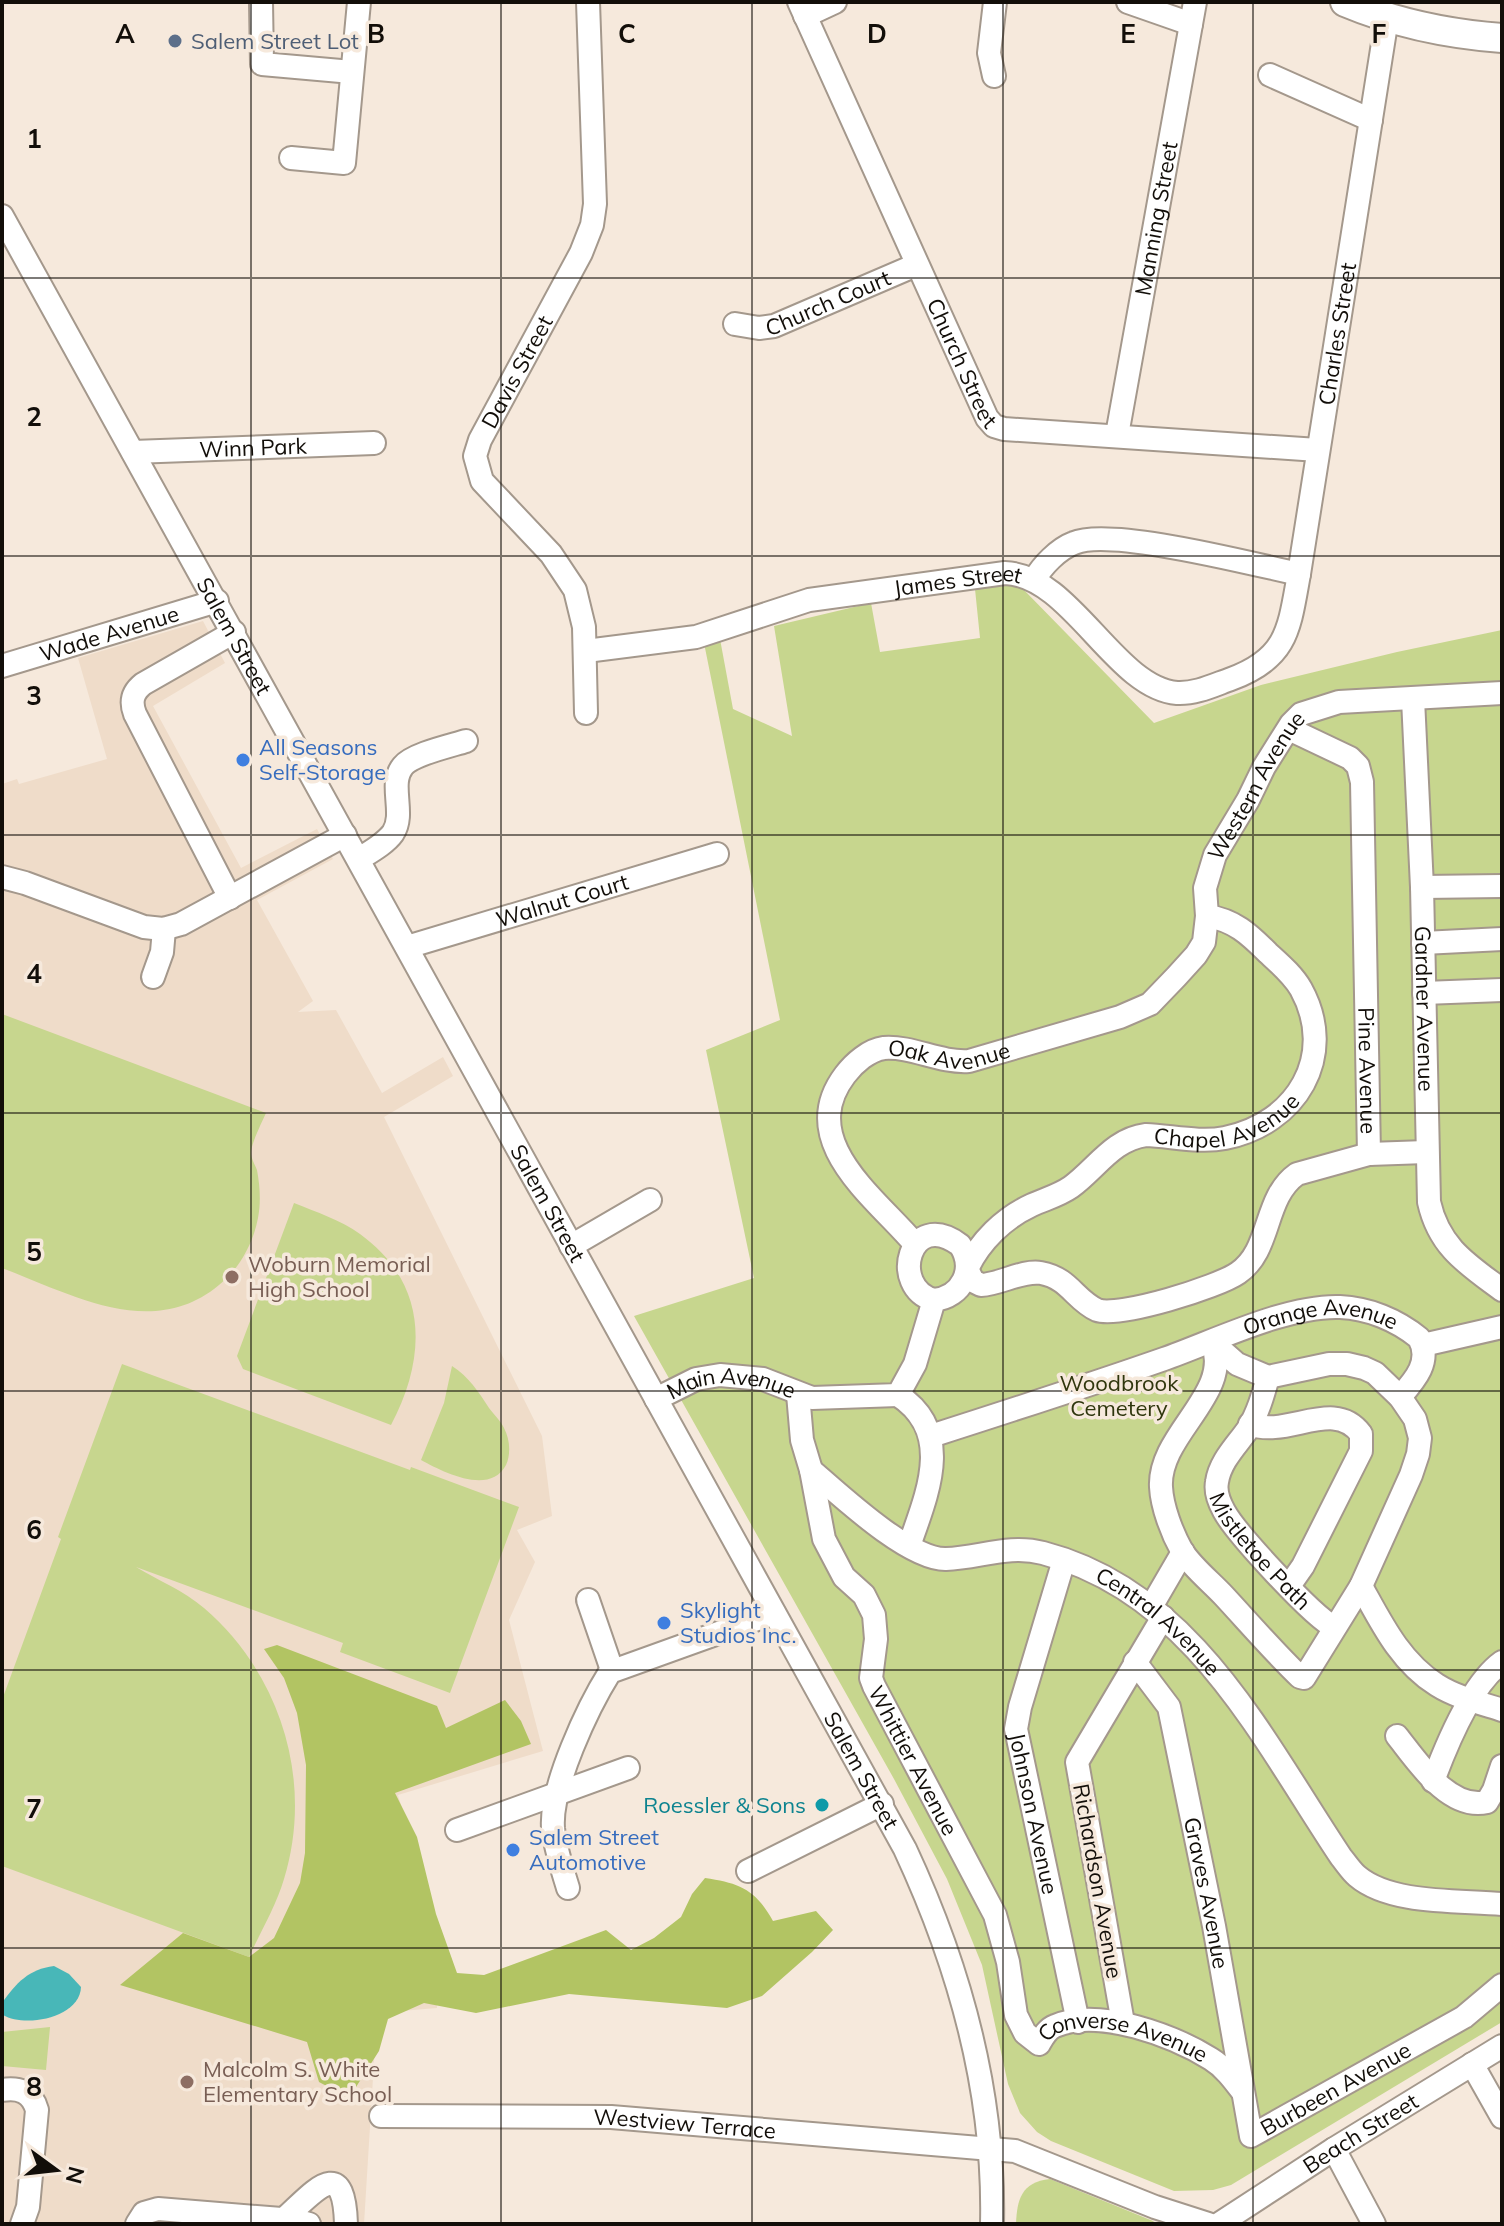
<svg xmlns="http://www.w3.org/2000/svg" width="1504" height="2226" font-family="Mulish,sans-serif">
<rect width="100%" height="100%" fill="#f6e9dc"/>
<polygon fill="#efdcc9" points="203,621 225,663 153,706 241,868 317,829 333,859 257,900 313,1001 298,1012 336,1010 382,1093 443,1057 453,1076 384,1117 542,1436 552,1516 517,1530 535,1562 509,1620 543,1751 398,1795 431,1905 437,2008 377,2013 364,2224 2,2224 2,784 17,779 19,784 107,759 78,658"/>
<g fill="#c7d68e">
<polygon points="1014,585 1024,590 1154,723 1261,685 1397,652 1502,630 1502,2022 1231,2185 1213,2190 1174,2191 1051,2141 1037,2132 1020,2113 1008,2084 982,1965 947,1879 894,1779 634,1316 754,1278 706,1050 780,1020 704,643 720,639 733,709 792,736 774,626 871,603 880,652 980,638 975,589"/>
<path d="M2,1014l264,99c-4,9 -15,31 -15,40 0,5 4,12 6,17 3,16 4,32 1,48 -5,26 -19,51 -39,67 -67,56 -148,9 -217,-17z"/>
<path d="M294,1203c22,9 47,17 66,31 69,50 67,123 31,191l-148,-56 -6,-13z"/>
<path d="M122,1364l288,106 1,-3 108,40 -69,186 -110,-41 3,-9 -207,-76c23,14 47,23 68,41 77,66 110,173 80,271 -8,27 -23,52 -35,78l-247,-91v-166l59,-161 -3,-2z"/>
<path d="M452,1366c17,11 26,25 37,42 5,7 12,13 15,20 6,11 7,26 2,37 -16,31 -63,7 -85,-5l23,-57z"/>
<polygon points="50,2027 46,2070 2,2066 2,2032"/>
<path d="M1050,2179l103,42 3,3h-140c1,-24 5,-42 34,-45z"/>
</g>
<path fill="#b2c463" d="M277,1645l160,61 9,22 59,-28 16,21 10,23 -136,49 22,44 19,77 21,59 27,2 122,-45 25,20 23,-12 27,-21 11,-23 13,-16c35,5 51,12 68,43l43,-10 17,19 -21,22 -50,44 -35,12 -158,-14 -93,19 -52,-10 -36,16 -9,32 -30,47 -30,-16 -12,-40 -187,-57 63,-52 66,24 25,-19 26,-55 5,-30 1,-88 -9,-52 -13,-35 -20,-29z"/>
<path fill="#48b7b8" d="M54,1966l15,8 12,13c-1,31 -56,41 -78,28l-1,-12c14,-20 27,-34 52,-37z"/>
<g fill="none" stroke-linecap="round" stroke-linejoin="round">
<g stroke="#a4988c" stroke-width="26">
<g id="minor">
<polyline points="261,2 262,64 352,72"/>
<path id="s1" d="M799,2l188,416 7,8 10,3 314,21"/>
<polyline points="1128,2 1191,24"/>
<polyline points="805,16 835,2"/>
<polyline points="1270,75 1371,120"/>
<polyline points="994,76 989,53 995,2"/>
<polyline points="291,158 344,163 359,2"/>
<path id="s2" d="M2,216l903,1633c55,118 90,244 87,375"/>
<path id="s3" d="M735,324l24,4 15,-2 142,-61"/>
<path id="s4" d="M1117,435l78,-433"/>
<path id="s5" d="M133,452l241,-9"/>
<path d="M1034,580c8,-14 24,-31 40,-37 36,-16 182,22 225,31"/>
<path id="s6" d="M586,651l110,-14 113,-37 196,-27c66,2 110,115 172,120 19,1 37,-8 54,-14 57,-21 58,-50 68,-105l88,-556"/>
<path id="s7" d="M2,666l215,-65"/>
<path id="s8" d="M1413,699l9,188 7,315c10,45 38,62 73,88"/>
<path id="s9" d="M586,713l-2,-86 -9,-37 -24,-36 -69,-73 -7,-25 5,-16 101,-187 11,-28 3,-21 -7,-202"/>
<path id="s10" d="M1289,729l61,29 8,8 4,16 7,372"/>
<path d="M359,859c11,-7 26,-15 34,-26 13,-20 -5,-49 10,-67 10,-12 47,-20 63,-25"/>
<polyline points="2,877 25,883 144,927 163,929 181,924 345,835"/>
<polyline points="1422,887 1502,886"/>
<path d="M230,898l-95,-184c-5,-13 -2,-22 8,-30l91,-52"/>
<polyline points="1423,943 1502,939"/>
<path id="s11" d="M407,947l310,-93"/>
<polyline points="153,977 162,952 164,929"/>
<polyline points="1424,993 1502,990"/>
<path id="s12" d="M914,1243c-39,-46 -119,-102 -69,-168 9,-12 24,-25 39,-27 29,-2 55,15 85,13l151,-44 30,-13 26,-27 20,-22 8,-13 3,-26 -2,-28 10,-33 33,-55 16,-33 27,-43 10,-10 38,-12 163,-9"/>
<polyline points="571,1246 650,1200"/>
<path id="s13" d="M967,1269c13,-28 37,-51 65,-64 13,-6 26,-9 39,-18 25,-18 42,-48 75,-52 25,1 54,8 79,3 71,-14 113,-82 76,-149 -8,-14 -21,-25 -33,-36 -19,-19 -34,-33 -61,-37"/>
<path d="M967,1269l6,12 8,4c20,-1 41,-15 60,-12 28,5 34,27 56,37 22,8 121,-23 141,-37 34,-23 25,-75 59,-99l72,-20 57,-2"/>
<path d="M1212,1342l25,22 31,13 61,-13h18l17,4 11,5 25,24 15,22 5,19 -2,16 -7,21 -50,111 -57,92 -4,-1c-27,-26 -51,-54 -76,-81 -13,-14 -32,-29 -42,-45 -10,-18 -20,-44 -21,-64 -3,-53 73,-94 51,-145z"/>
<polyline points="1423,1345 1502,1327"/>
<path id="s14" d="M1268,1377c-5,18 -10,36 -20,52 -11,16 -28,32 -31,53 -2,10 2,20 7,29 12,22 89,106 110,116"/>
<path id="s15" d="M798,1394l4,46 9,30 13,69 20,38 20,18 10,20 2,24 -5,39 3,8 121,229 13,47 8,53 9,18 14,11c4,-7 8,-15 16,-18 44,-19 119,10 156,33 13,8 22,20 31,32"/>
<path d="M898,1395c57,37 29,99 11,151"/>
<path id="s16" d="M656,1399l40,-20 24,-4 43,4 49,19 86,-3 17,-31 19,-64c28,-3 42,-31 26,-55 -51,-38 -71,43 -26,55"/>
<path d="M1250,1424c37,15 84,-27 111,10v17l-58,115 -14,20"/>
<path id="s17" d="M931,1436c78,-25 156,-50 233,-77 51,-18 123,-54 176,-52 28,1 57,13 79,31 13,23 -4,42 -19,59"/>
<path id="s18" d="M811,1470c29,25 98,90 135,89 33,-1 63,-15 97,-6 150,39 219,186 298,304 5,6 10,14 16,19 34,29 103,24 145,28"/>
<path id="s19" d="M1064,1560l-44,147 -4,22 62,293"/>
<path d="M1361,1586c20,36 39,76 76,99 19,12 43,18 65,25"/>
<polyline points="588,1600 612,1670"/>
<polyline points="1151,1607 1183,1552"/>
<path id="s20" d="M1135,1662l34,45 45,219 37,210 213,-119 38,-32"/>
<path d="M1397,1736c20,25 52,75 90,66l7,-12 8,-24"/>
<path d="M1433,1781c13,-35 38,-97 69,-119"/>
<polyline points="457,1830 628,1768"/>
<polyline points="748,1871 882,1804"/>
<path d="M568,1888c-6,-20 -13,-40 -15,-60 -3,-41 35,-121 57,-156l164,-59"/>
<polyline points="1123,2023 1077,1762 1163,1617"/>
<polyline points="1472,2064 1502,2117"/>
<path d="M2,2090c17,-3 30,2 35,20l-9,97 -6,17"/>
<path id="s21" d="M381,2116l230,1 404,34 140,56 53,17"/>
<polyline points="1334,2149 1374,2224"/>
<path d="M284,2219c30,-27 60,-66 62,5"/>
<polyline points="137,2224 144,2213 158,2209 294,2220 309,2224"/>
<path id="s22" d="M1219,2224l115,-75 168,-103"/>
</g>
</g>
<g stroke="#a4988c" stroke-width="32">
<path id="major" d="M1345,2c50,21 103,32 157,36"/>
</g>
<use href="#minor" stroke="#fff" stroke-width="22"/>
<use href="#major" stroke="#fff" stroke-width="28"/>
</g>
<path fill="none" stroke="#120e09" stroke-width="2" stroke-opacity="0.55" d="M251,2v2222M501,2v2222M752,2v2222M1003,2v2222M1253,2v2222M2,278h1500M2,556h1500M2,835h1500M2,1113h1500M2,1391h1500M2,1670h1500M2,1948h1500"/>
<circle fill="#5c6f8a" stroke="#f6e9dc" stroke-width="3" cx="175" cy="41" r="8"/>
<g fill="#3f7fe0" stroke="#f6e9dc" stroke-width="3">
<circle cx="243" cy="760" r="8"/>
<circle cx="664" cy="1623" r="8"/>
<circle cx="513" cy="1850" r="8"/>
</g>
<g fill="#8d6e63" stroke="#f6e9dc" stroke-width="3">
<circle cx="232" cy="1277" r="8"/>
<circle cx="187" cy="2082" r="8"/>
</g>
<circle fill="#0f9aa8" stroke="#f6e9dc" stroke-width="3" cx="822" cy="1805" r="8"/>
<g text-anchor="middle" dominant-baseline="central" stroke-width="7" stroke-linejoin="round" paint-order="stroke">
<g font-size="22" fill="#4e5e75" stroke="#f6e9dc" text-anchor="start">
<text x="191" y="41">Salem Street Lot</text>
</g>
<g font-size="22" fill="#120e09" stroke="#f6e9dc">
<text stroke="none"><textPath href="#s4" startOffset="220">Manning Street</textPath></text>
<text stroke="none"><textPath href="#s3" startOffset="98">Church Court</textPath></text>
<text stroke="none"><textPath href="#s6" startOffset="1076">Charles Street</textPath></text>
<text stroke="none"><textPath href="#s1" startOffset="396">Church Street</textPath></text>
<text stroke="none"><textPath href="#s9" startOffset="388">Davis Street</textPath></text>
<text stroke="none"><textPath href="#s5" startOffset="120">Winn Park</textPath></text>
<text stroke="none"><textPath href="#s6" startOffset="380">James Street</textPath></text>
<text stroke="none"><textPath href="#s7" startOffset="112">Wade Avenue</textPath></text>
<text stroke="none"><textPath href="#s2" startOffset="480">Salem Street</textPath></text>
<text stroke="none"><textPath href="#s12" startOffset="778">Western Avenue</textPath></text>
<text stroke="none"><textPath href="#s11" startOffset="162">Walnut Court</textPath></text>
<text stroke="none"><textPath href="#s8" startOffset="310">Gardner Avenue</textPath></text>
<text stroke="none"><textPath href="#s12" startOffset="316">Oak Avenue</textPath></text>
<text stroke="none"><textPath href="#s10" startOffset="384">Pine Avenue</textPath></text>
<text stroke="none"><textPath href="#s13" startOffset="314">Chapel Avenue</textPath></text>
<text stroke="none"><textPath href="#s2" startOffset="1128">Salem Street</textPath></text>
<text stroke="none"><textPath href="#s17" startOffset="410">Orange Avenue</textPath></text>
<text stroke="none"><textPath href="#s16" startOffset="80">Main Avenue</textPath></text>
<text stroke="none"><textPath href="#s14" startOffset="202">Mistletoe Path</textPath></text>
<text stroke="none"><textPath href="#s18" startOffset="398">Central Avenue</textPath></text>
<text stroke="none"><textPath href="#s15" startOffset="396">Whittier Avenue</textPath></text>
<text stroke="none"><textPath href="#s2" startOffset="1776">Salem Street</textPath></text>
<text stroke="none"><textPath href="#s19" startOffset="262">Johnson Avenue</textPath></text>
<text transform="translate(1098 1881) rotate(80)">Richardson Avenue</text>
<text stroke="none"><textPath href="#s20" startOffset="246">Graves Avenue</textPath></text>
<text stroke="none"><textPath href="#s15" startOffset="806">Converse Avenue</textPath></text>
<text stroke="none"><textPath href="#s20" startOffset="590">Burbeen Avenue</textPath></text>
<text stroke="none"><textPath href="#s21" startOffset="304">Westview Terrace</textPath></text>
<text stroke="none"><textPath href="#s22" startOffset="168">Beach Street</textPath></text>
</g>
<g font-size="22" fill="#366cbe" stroke="#f6e9dc" text-anchor="start">
<text x="259" y="747">All Seasons<tspan x="259" dy="25">Self-Storage</tspan></text>
<text x="680" y="1610">Skylight<tspan x="680" dy="25">Studios Inc.</tspan></text>
<text x="529" y="1837">Salem Street<tspan x="529" dy="25">Automotive</tspan></text>
</g>
<g font-size="22" fill="#785e54" stroke="#f6e9dc" text-anchor="start">
<text x="248" y="1264">Woburn Memorial<tspan x="248" dy="25">High School</tspan></text>
<text x="203" y="2069">Malcolm S. White<tspan x="203" dy="25">Elementary School</tspan></text>
</g>
<g font-size="22" fill="#2f360d" stroke="#f6e9dc">
<text x="1119" y="1383">Woodbrook<tspan x="1119" dy="25">Cemetery</tspan></text>
</g>
<g font-size="22" fill="#0d838f" stroke="#f6e9dc" text-anchor="end">
<text x="806" y="1805">Roessler &amp; Sons</text>
</g>
</g>
<g font-size="26" text-anchor="middle" font-weight="bold" fill="#120e09" stroke="#f6e9dc" stroke-width="7" stroke-linejoin="round" paint-order="stroke">
<text x="125" y="43">A</text>
<text x="376" y="43">B</text>
<text x="627" y="43">C</text>
<text x="877" y="43">D</text>
<text x="1128" y="43">E</text>
<text x="1379" y="43">F</text>
<text x="34" y="148">1</text>
<text x="34" y="426">2</text>
<text x="34" y="705">3</text>
<text x="34" y="983">4</text>
<text x="34" y="1261">5</text>
<text x="34" y="1539">6</text>
<text x="34" y="1818">7</text>
<text x="34" y="2096">8</text>
</g>
<rect width="1504" height="2226" fill="none" stroke="#120e09" stroke-width="8"/>
<g transform="translate(56 2170) rotate(105)" stroke="#f6e9dc" stroke-width="6" paint-order="stroke">
<path d="M0-6L14 30L0 20L-14 30Z" fill="#120e09"/>
<text y="-12" font-size="22" font-weight="bold" text-anchor="middle" fill="#120e09">N</text>
</g>
</svg>
